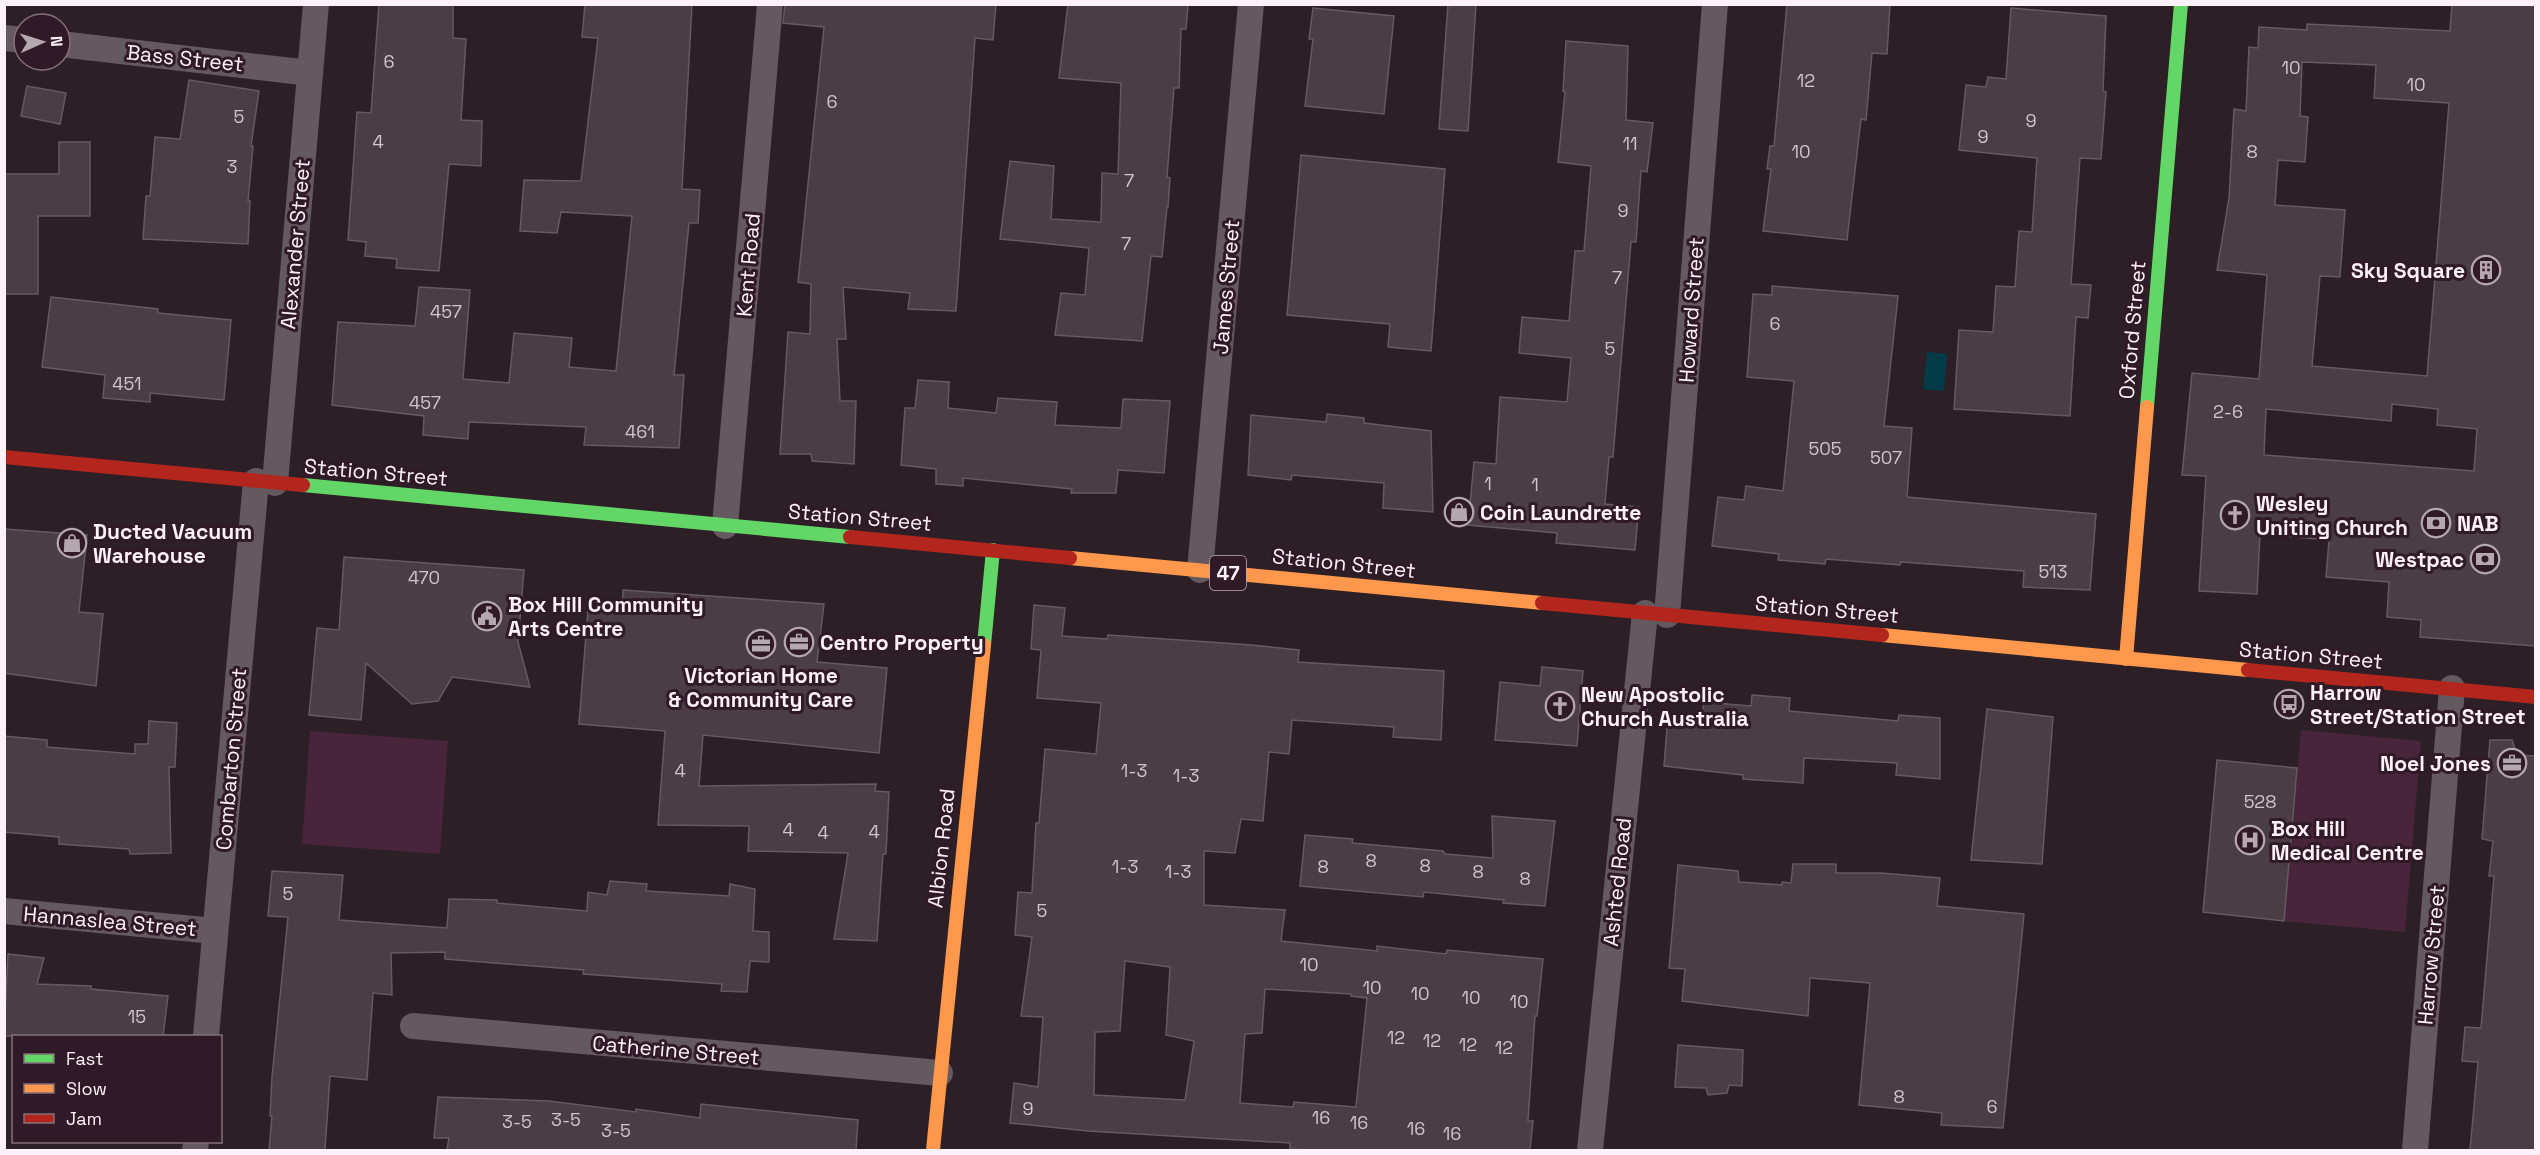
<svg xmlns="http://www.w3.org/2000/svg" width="2540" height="1155" font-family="'Space Grotesk',sans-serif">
<rect width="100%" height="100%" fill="#2c1f26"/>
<g fill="#49253b">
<polygon points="2301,730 2421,741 2405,932 2284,921"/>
<polygon points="310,731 448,741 440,854 302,844"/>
</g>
<polygon fill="#043b49" points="1927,352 1947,354 1944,391 1923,389"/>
<g fill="#4a3d44" stroke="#655a60" stroke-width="1.5" fill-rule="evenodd">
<polygon points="379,4 453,4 453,38 466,39 461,120 482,121 481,166 449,164 439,271 396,268 397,259 365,256 366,242 348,240 357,112 371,113"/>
<polygon points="585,4 692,4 682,189 700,190 698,223 689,223 674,375 684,375 679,448 584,445 586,427 469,422 468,439 423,435 424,416 332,405 338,322 415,326 419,287 470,290 463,379 509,383 514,333 572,338 569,367 616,371 632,216 561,212 557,233 520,231 524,180 581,181 598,38 582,37"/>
<polygon points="785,4 996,4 993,40 975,38 956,311 908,309 910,293 843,287 846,339 837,339 840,401 856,401 854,464 812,461 811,454 780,454 788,332 810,334 811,284 798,282 824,27 783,23"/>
<polygon points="1068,4 1188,4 1186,29 1181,29 1179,88 1174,88 1167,177 1170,178 1168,207 1167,207 1162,257 1151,256 1142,341 1055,335 1061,293 1085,295 1089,248 1000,239 1010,161 1054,166 1051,219 1101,222 1102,173 1118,174 1121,83 1059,78"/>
<polygon points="1448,4 1476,4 1468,131 1439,129"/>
<polygon points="1787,4 1890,4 1887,54 1872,53 1866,120 1861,119 1847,240 1763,231 1771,169 1767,169 1770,146 1774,146"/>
<path d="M2452,4h83v642l-115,-9 1,-17 -34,-3 2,-35 -63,-5 3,-37 -69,-6 -3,60 -58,-3 7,-115 -24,-1 10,-102 67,6 8,-104 -50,-5 12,-72 5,-89 12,2 3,-64 9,1 1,-21 48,3v-6l143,7zM2302,62l74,3 -2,33 75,5 -22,273 -115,-10 8,-90 20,1 5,-67 -70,-5 3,-45 27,2 3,-45 -8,-1zM2392,404l46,5 -1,16 40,4 -3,42 -210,-16 2,-46 125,12z"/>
<polygon points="1313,8 1394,16 1384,114 1305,106 1313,39 1309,39"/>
<polygon points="2011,8 2106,16 2103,91 2106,92 2101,159 2080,158 2071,284 2091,285 2088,318 2076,317 2070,416 1954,409 1959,330 1993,332 1996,286 2015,287 2019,231 2032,232 2037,158 1959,150 1966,85 1986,87 1988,77 2006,79"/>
<polygon points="1566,41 1628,46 1626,120 1653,123 1647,172 1641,171 1636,242 1631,242 1613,457 1609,457 1605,504 1639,507 1635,550 1556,543 1557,533 1468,525 1474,462 1496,464 1500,397 1567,402 1571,358 1519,353 1522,317 1569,321 1575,251 1584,251 1591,166 1558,162 1565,92 1563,91"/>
<polygon points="189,80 259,91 251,146 253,146 248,201 250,201 248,244 143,239 146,196 150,196 155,137 180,139"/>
<polygon points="27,86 66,93 60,124 21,116"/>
<polygon points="59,142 90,142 90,216 38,216 38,294 4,294 4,174 59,174"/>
<polygon points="1301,155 1445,169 1431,351 1388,347 1390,324 1287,315"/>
<polygon points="1772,286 1898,296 1884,426 1912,428 1907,497 2096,514 2090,590 2023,587 2024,571 1901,562 1900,565 1826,559 1825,564 1778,560 1779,554 1712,546 1718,497 1744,500 1746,486 1783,491 1794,381 1747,377 1753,294 1772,295"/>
<polygon points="51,297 158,309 158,313 231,320 224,400 150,393 150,402 103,398 105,375 42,367"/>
<polygon points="918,380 949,382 948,408 996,413 998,398 1057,402 1055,425 1121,428 1123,399 1170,401 1164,473 1118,470 1116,493 1071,493 1072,489 963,478 963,486 936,484 936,469 901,465 905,408 915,408"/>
<polygon points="1327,414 1364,418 1364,423 1431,431 1433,512 1383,508 1384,483 1292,475 1291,480 1248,475 1251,415 1326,422"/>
<polygon points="4,529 87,535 79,612 103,614 96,686 4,673"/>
<polygon points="344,557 524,570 518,642 530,687 452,677 438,701 412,704 366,663 361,720 309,715 317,628 339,630"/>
<polygon points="623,590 824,604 817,662 887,668 879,753 703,735 699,786 876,784 875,791 889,792 886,854 883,854 877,941 834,939 848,853 748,851 749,826 658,825 665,731 579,724 588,609 622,611"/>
<path d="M1034,605l31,3 -3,28 45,3 1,-4 144,10 47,5 -1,12 146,9 -3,69 -48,-3 1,-10 -102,-7 -3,34 -20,-2 -6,69 -22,-2 -6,34 -31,-2v54l81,5 -4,31 96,10v-5l69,8 1,-4 96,9 -6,57h-2l-7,105h5l-3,29h-220l-20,-1v-6l-202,-12 -78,-8 4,-40 24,4 5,-70 -22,-1 11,-79 -17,-2 3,-43 14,1 4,-70h3l6,-74 51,5 5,-51 -64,-5 4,-48 -10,-1zM1125,961l45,6 -4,68 28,6 -9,59 -91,-5 1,-63 25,-1zM1265,989l86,5v2l16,2 -11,109 -62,-5 -1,5 -53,-4 5,-69 17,-1z"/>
<polygon points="1542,667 1583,671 1577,746 1495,740 1500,682 1540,686"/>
<polygon points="1752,695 1790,698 1789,711 1898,721 1899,715 1940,718 1940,779 1896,775 1897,763 1804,758 1803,783 1743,779 1743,775 1664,766 1668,715 1702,717 1704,702 1751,706"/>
<polygon points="1987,709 2053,717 2042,864 1971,860"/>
<polygon points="149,721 177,723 175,767 169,767 171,853 130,854 129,849 59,844 59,837 4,832 4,736 47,740 47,747 135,754 135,744 148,744"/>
<polygon points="2490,740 2512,740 2517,755 2535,756 2535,1150 2470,1150 2478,1062 2462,1061 2465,1027 2481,1028 2494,876 2489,876 2493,841 2482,839"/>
<polygon points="2217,760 2297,768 2284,921 2203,912"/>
<polygon points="1492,816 1555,821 1545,906 1503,903 1504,900 1424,892 1423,897 1300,886 1305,835 1353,839 1352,843 1443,851 1445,854 1493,858"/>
<polygon points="1793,864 1836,864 1836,873 1881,873 1940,878 1937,906 2024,914 2003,1128 1941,1125 1942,1113 1859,1105 1870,983 1810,978 1808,1016 1682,1001 1685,969 1669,968 1678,865 1738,871 1739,882 1782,885 1782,882 1791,883"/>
<polygon points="272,871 343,875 339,920 447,928 449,899 497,900 497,903 587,911 588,892 607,895 610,881 647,884 646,891 729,896 730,884 755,889 753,931 769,932 769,962 750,961 747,992 721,991 722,984 583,974 584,970 445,959 445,952 391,953 392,995 373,993 367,1080 330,1076 325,1150 269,1150 272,1116 270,1116 272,1077 288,917 268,916"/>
<polygon points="8,954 44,958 37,984 91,986 91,989 168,996 163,1036 4,1036"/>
<polygon points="1678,1045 1743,1050 1742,1086 1729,1085 1727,1093 1708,1095 1706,1088 1675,1087"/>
<polygon points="438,1097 549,1101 636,1112 636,1109 700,1118 701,1104 858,1120 856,1150 447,1150 449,1138 434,1138"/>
</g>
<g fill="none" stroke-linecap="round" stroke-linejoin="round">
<g stroke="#64595f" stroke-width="26">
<polyline points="4,38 24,40"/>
<polyline points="60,44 310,73"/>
<polyline points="275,483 316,4"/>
<polyline points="725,526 770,4"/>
<polyline points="1200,570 1251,4"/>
<polyline points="1667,615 1715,4"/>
<polyline points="4,911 215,931"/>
<polyline points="413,1026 940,1073"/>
<polyline points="206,1036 256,481"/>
<polyline points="195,1150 196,1142"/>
<polyline points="1590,1150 1645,613"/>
<polyline points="2415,1150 2452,688"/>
</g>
<g stroke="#63d668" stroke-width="14">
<polyline points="2147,407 2181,4"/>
<polyline points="303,485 850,537"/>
<polyline points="984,645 993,550"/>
</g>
<g stroke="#ff974d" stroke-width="14">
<polyline points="1070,558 1542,603"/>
<polyline points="1882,635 2248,670"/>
<polyline points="2126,659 2147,407"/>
<polyline points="933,1150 984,645"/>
</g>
<g stroke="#b3261e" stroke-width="14">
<polyline points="4,457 303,485"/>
<polyline points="850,537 1070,558"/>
<polyline points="1542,603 1882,635"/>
<polyline points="2248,670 2536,697"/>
</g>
</g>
<defs>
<g id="building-ring" transform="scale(1.5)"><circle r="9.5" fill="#311a27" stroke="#b4a8ae" stroke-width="1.5"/><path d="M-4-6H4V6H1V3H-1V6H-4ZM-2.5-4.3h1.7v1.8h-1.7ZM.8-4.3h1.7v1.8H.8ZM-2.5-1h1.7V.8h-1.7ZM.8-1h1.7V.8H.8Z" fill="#b4a8ae"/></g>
<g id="shop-ring" transform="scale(1.5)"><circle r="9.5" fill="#311a27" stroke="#b4a8ae" stroke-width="1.5"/><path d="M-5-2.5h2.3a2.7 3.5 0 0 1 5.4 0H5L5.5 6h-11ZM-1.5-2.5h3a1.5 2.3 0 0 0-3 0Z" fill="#b4a8ae"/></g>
<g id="church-ring" transform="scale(1.5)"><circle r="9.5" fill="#311a27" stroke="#b4a8ae" stroke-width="1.5"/><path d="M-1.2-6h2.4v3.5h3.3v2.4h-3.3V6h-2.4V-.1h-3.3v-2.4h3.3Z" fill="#b4a8ae"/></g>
<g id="bank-ring" transform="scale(1.5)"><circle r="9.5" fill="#311a27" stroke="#b4a8ae" stroke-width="1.5"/><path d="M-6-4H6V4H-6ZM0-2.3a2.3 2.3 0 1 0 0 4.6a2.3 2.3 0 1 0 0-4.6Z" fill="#b4a8ae"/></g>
<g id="civic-ring" transform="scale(1.5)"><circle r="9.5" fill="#311a27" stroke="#b4a8ae" stroke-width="1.5"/><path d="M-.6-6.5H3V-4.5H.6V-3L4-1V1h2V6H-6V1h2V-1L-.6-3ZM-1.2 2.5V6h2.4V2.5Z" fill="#b4a8ae"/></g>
<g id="office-ring" transform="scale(1.5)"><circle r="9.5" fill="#311a27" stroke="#b4a8ae" stroke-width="1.5"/><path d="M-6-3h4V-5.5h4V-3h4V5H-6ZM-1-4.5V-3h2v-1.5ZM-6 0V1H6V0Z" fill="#b4a8ae"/></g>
<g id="bus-ring" transform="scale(1.5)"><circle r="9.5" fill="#311a27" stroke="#b4a8ae" stroke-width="1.5"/><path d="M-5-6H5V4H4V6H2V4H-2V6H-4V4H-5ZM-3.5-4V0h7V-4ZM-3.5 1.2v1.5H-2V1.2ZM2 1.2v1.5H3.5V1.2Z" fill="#b4a8ae"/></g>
<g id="hospital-ring" transform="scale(1.5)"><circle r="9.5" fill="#311a27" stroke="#b4a8ae" stroke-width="1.5"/><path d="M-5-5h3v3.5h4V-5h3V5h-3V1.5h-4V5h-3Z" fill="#b4a8ae"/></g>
</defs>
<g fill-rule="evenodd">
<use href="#building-ring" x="2486" y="270"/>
<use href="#shop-ring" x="1459" y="512"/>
<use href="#church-ring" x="2235" y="515"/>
<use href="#bank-ring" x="2436" y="523"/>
<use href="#shop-ring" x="72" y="543"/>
<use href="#bank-ring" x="2485" y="559"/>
<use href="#civic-ring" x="487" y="616"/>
<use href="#office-ring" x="799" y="642"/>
<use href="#office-ring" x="761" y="644"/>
<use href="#bus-ring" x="2289" y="704"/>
<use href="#church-ring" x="1560" y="706"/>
<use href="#office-ring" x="2512" y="763"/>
<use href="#hospital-ring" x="2250" y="840"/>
</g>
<g text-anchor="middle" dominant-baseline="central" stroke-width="6" stroke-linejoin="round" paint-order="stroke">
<g font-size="18" fill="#d1c4cb">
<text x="389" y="61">6</text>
<text x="2291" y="67">10</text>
<text x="1806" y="80">12</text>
<text x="2416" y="84">10</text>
<text x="832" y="101">6</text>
<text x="239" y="116">5</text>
<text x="2031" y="120">9</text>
<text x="1983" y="136">9</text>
<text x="378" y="141">4</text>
<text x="1630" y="143">11</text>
<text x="1801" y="151">10</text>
<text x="2252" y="151">8</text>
<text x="232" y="166">3</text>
<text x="1129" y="180">7</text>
<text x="1623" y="210">9</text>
<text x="1126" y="243">7</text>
<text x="1617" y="277">7</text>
<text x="446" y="311">457</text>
<text x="1775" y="323">6</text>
<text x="1610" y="348">5</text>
<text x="127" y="383">451</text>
<text x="425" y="402">457</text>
<text x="2228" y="411">2-6</text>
<text x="640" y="431">461</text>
<text x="1825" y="448">505</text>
<text x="1886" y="457">507</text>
<text x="1488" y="483">1</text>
<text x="1535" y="484">1</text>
<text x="2053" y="571">513</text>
<text x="424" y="577">470</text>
<text x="680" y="770">4</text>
<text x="1134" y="770">1-3</text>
<text x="1186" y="775">1-3</text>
<text x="2260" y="801">528</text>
<text x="788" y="829">4</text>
<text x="874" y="831">4</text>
<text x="823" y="832">4</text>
<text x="1371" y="860">8</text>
<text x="1425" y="865">8</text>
<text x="1125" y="866">1-3</text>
<text x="1323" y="866">8</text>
<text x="1178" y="871">1-3</text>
<text x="1478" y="871">8</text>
<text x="1525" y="878">8</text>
<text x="288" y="893">5</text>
<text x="1042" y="910">5</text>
<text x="1309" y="964">10</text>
<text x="1372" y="987">10</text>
<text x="1420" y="993">10</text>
<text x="1471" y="997">10</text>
<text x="1519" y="1001">10</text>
<text x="137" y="1016">15</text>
<text x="1396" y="1037">12</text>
<text x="1432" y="1040">12</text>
<text x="1468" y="1044">12</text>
<text x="1504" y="1047">12</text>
<text x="1899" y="1096">8</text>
<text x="1992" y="1106">6</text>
<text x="1028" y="1108">9</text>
<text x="1321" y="1117">16</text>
<text x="566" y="1119">3-5</text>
<text x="517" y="1121">3-5</text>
<text x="1359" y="1122">16</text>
<text x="1416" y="1128">16</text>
<text x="616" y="1130">3-5</text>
<text x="1452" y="1133">16</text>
</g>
<rect fill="#311a27" stroke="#c0b0b9" stroke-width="1.5" x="1210" y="556" width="36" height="34" rx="4.5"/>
<g font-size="20" font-weight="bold" fill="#fef1f8">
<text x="1228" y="573">47</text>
</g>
<g font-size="21" fill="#fef1f8" stroke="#311a27">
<text transform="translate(185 58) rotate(6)">Bass Street</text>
<text transform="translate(295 244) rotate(-85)">Alexander Street</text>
<text transform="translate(748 265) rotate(-85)">Kent Road</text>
<text transform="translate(1226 287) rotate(-85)">James Street</text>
<text transform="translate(1691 310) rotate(-86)">Howard Street</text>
<text transform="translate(2132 330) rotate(-85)">Oxford Street</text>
<text transform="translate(376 472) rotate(5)">Station Street</text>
<text transform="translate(860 517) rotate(5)">Station Street</text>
<text transform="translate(1344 563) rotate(6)">Station Street</text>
<text transform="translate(1827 609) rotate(5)">Station Street</text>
<text transform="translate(2311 655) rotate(5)">Station Street</text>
<text transform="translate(231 759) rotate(-85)">Combarton Street</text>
<text transform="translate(941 848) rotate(-84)">Albion Road</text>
<text transform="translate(1617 882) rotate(-84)">Ashted Road</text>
<text transform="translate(110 921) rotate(5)">Hannaslea Street</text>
<text transform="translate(2431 955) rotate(-85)">Harrow Street</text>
<text transform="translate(676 1050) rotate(5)">Catherine Street</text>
</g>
<g font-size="21" font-weight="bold" fill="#fef1f8" stroke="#311a27" text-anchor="start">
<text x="2465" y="270" text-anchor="end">Sky Square</text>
<text x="2256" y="503">Wesley<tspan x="2256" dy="24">Uniting Church</tspan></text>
<text x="1480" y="512">Coin Laundrette</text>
<text x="2457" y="523">NAB</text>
<text x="93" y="531">Ducted Vacuum<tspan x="93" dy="24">Warehouse</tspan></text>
<text x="2464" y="559" text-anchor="end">Westpac</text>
<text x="508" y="604">Box Hill Community<tspan x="508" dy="24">Arts Centre</tspan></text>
<text x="820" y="642">Centro Property</text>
<text x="761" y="675" text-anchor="middle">Victorian Home<tspan x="761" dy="24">&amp; Community Care</tspan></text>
<text x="2310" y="692">Harrow<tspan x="2310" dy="24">Street/Station Street</tspan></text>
<text x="1581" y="694">New Apostolic<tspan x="1581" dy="24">Church Australia</tspan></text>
<text x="2491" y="763" text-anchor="end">Noel Jones</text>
<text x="2271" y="828">Box Hill<tspan x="2271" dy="24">Medical Centre</tspan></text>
</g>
</g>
<rect width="2540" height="1155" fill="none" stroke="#fef1f8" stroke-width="12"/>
<rect x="12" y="1035" width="210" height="108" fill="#311a27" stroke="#83707b" stroke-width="1.5"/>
<rect x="24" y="1054" width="30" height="9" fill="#63d668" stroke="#83707b" stroke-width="1.5"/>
<text x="66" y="1065" font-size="18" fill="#fef1f8">Fast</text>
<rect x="24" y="1084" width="30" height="9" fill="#ff974d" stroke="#83707b" stroke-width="1.5"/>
<text x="66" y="1095" font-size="18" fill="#fef1f8">Slow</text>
<rect x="24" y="1114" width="30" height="9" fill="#b3261e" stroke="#83707b" stroke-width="1.5"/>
<text x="66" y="1125" font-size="18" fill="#fef1f8">Jam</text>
<g transform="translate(42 42) rotate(87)"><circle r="28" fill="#311a27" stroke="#83707b" stroke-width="1.5"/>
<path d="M0-4.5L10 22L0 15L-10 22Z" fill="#b4a8ae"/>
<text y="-9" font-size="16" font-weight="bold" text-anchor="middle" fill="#fef1f8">N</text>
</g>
</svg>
